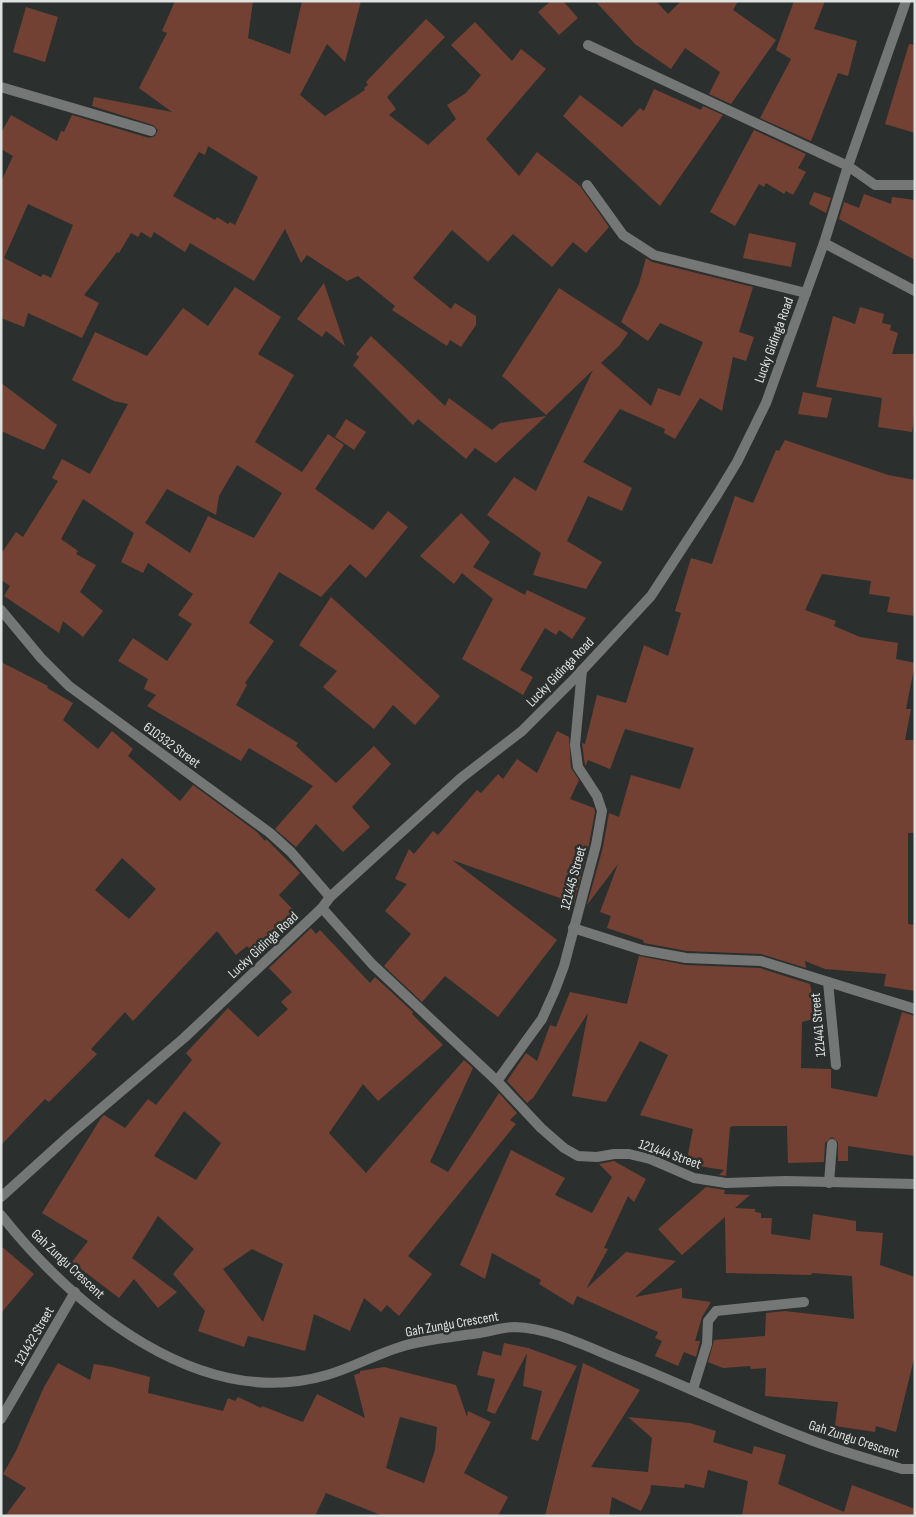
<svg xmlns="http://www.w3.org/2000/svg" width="916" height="1517" font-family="'Sofia Sans Condensed',sans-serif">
<rect width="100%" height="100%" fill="#2b302f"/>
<g fill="#734133" fill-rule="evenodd">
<path d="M175,1h78l-5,37 42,16 12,-53h59l-16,61 -18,-18 -27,51 25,21 40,-26 -1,-2 4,-3 -2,-3 60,-63 19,18 -58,60 9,12 -7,6 39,30 28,-26 -9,-14 19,-12 15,-18 -30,-30 24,-23 37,39 9,-12 25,20 -60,70 33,37 18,-24 43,34 29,41 -23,26 -13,-11 -21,25 -39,-33 -25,28 -36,-32 -39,48 38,31 4,-6 21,13v9l-15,22 -11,-7 -3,6 -55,-36 3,-4 -37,-30 -11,5 -40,-26 -6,8 -16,-34 -31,52 -64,-38 -5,9 -31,-20 -3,6 -10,-6 -3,5 -7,-4 -12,20 -2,-1 -33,43 15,8 -17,35 -54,-25 -4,14 -23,-9v-136l12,-26 -12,-7v-16l10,-18 46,26 4,-10 3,1 8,-17 77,23 6,-2 3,-6 -5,-5 -61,-19 2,-9 78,15 -33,-24 28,-55 -5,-2zM208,146l50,31 -23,48 -5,-3 -2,2 -11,-7 -2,3 -42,-24 26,-44 6,3zM28,204l45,21 -22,53 -8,-4 -2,3 -37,-19z"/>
<polygon points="551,1 563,1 578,18 559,35 538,12"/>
<polygon points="595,1 656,1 668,14 681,1 738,1 733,10 776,40 731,104 709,94 720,72 685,48 671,69 635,44"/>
<polygon points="794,1 825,1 814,29 857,41 848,76 838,73 811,141 760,118 791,59 776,50"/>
<polygon points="26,7 58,17 45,62 13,52"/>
<polygon points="909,44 915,45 915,133 885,124"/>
<polygon points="654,89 701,110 703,106 723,115 660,206 563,116 580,95 622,127 640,108 644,111"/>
<polygon points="754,130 806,154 798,168 806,172 793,195 786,191 784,194 766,183 764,187 759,184 735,226 710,212"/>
<polygon points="814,192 831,198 826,213 809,204"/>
<polygon points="864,194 891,204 892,197 915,200 915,260 839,219 844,202 859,208"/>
<polygon points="749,233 796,243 791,267 743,258"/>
<polygon points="646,258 652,262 753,287 739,332 754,337 746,361 733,357 722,411 700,398 675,439 664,433 665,429 620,409 583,462 632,488 622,511 588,496 567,541 602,562 586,589 533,575 541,553 487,515 514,477 536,491 593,370 546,415 502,376 559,288 628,333 619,346 601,363 651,406 658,388 680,396 703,342 660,323 648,341 621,322 639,284"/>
<polygon points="324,283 345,346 326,331 322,337 297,319"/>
<path d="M235,287l46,30 -23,37 36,21 -39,67 47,30 26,-38 16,11 -29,44 58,41 15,-19 20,16 -42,51 -16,-14 -29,33 -42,-25 -30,51 25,18 -29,42 2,2 -11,20 62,38 -2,3 40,37 38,-37 17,18 -39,43 18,20 -27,25 -27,-28 -20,23 -21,-18 38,-43 -64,-38 -8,13 -94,-55 9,-11 -12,-6 4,-10 -30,-18 15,-23 34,23 25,-37 -14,-9 15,-21 -45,-31 -5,10 -22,-11 13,-29 -51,-34 -22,40 17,12 -2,3 20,11 -16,27 23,19 -20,26 -20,-16 -4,12 -55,-37 6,-10 -9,-6v-26l15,-22 7,5 35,-56 -6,-3 10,-19 28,15 38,-70 -14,-3 -42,-21 23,-48 52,24 36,-48 25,18zM237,465l45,28 -28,45 -46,-22 -18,37 -45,-30 22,-34 49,26 3,-19z"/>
<polygon points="860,307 884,314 882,323 891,325 890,330 898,333 892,354 915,354 915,411 912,432 878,427 882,398 816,387 833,316 855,324"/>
<polygon points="371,336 445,406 449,398 492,430 500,423 546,416 496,463 475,448 466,459 418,419 413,425 353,365 359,357 356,354"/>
<polygon points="1,383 57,425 44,450 1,431"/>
<polygon points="803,392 832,398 827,418 798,414"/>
<polygon points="346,419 366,432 354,450 335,437"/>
<polygon points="785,440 888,475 915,480 915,616 887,612 890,597 869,594 871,581 822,574 805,610 836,621 834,626 860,637 898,643 896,659 915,663 906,709 911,709 905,740 915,740 915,833 908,833 908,924 915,925 915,991 884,986 886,974 825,969 805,961 806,968 761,954 687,951 644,943 643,940 607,928 611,916 600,912 618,864 587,905 603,847 609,813 619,817 631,775 680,789 694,748 625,729 610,769 588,760 585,766 582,743 585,744 597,695 626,703 644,645 668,656 681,613 675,611 691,558 712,564 735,496 753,503 776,450 779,451"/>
<polygon points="461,513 490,542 473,567 525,595 527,590 586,618 572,639 559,630 556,635 545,628 520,670 533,677 523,695 462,659 493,599 462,573 454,584 420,556"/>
<polygon points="331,597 440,696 415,725 393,705 374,729 323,687 337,671 299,645"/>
<path d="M1,662l47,24 -1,2 26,15 -10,17 35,29 14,-18 21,18 -5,7 52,45 13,-16 64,47 8,9 1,-2 34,34 -21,22 22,23 -42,40 -12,-12 -11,9 -19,-24 -84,90 -8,-9 -34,37 6,5 -48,48 -4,-3 -44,46zM122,858l34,31 -27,30 -34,-29z"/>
<polygon points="557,731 569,737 571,768 579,780 570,799 594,808 595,812 589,844 574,903 452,860 557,940 498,1017 445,976 422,1002 384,966 411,934 385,911 407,884 395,879 409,849 414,854 433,831 438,835 477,790 481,793 498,774 503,779 517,759 537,773"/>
<path d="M311,928l5,6 4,-4 50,53 5,-6 38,35 -1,2 31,31 -65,56 -15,-17 -34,49 37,40 98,-113 9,8 -43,94 18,10 51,-79 18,20 -7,7 6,4 -108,132 24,18 -33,42 -12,-11 -6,7 -17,-14 -14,33 -36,-17 -9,37 -57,-15 -4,11 -46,-16 7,-20 -32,-37 21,-25 -36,-33 -26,42 45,34 -19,16 -24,-29 -15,19 -47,-36 16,-21 -46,-28 59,-95 3,-3 21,13 23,-29 8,6 36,-45 -6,-7 42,-45 30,29 30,-28 -7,-7 11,-10 -23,-24zM184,1111l37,32 -25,37 -42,-24zM252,1249l31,15 -20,58 -40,-53z"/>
<polygon points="639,956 686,965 760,968 810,984 817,1018 802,1022 801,1068 831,1069 831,1088 877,1097 902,1012 915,1016 915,1156 848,1146 848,1161 838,1161 838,1142 832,1137 825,1143 824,1162 788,1163 787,1126 734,1126 730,1127 726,1176 719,1175 724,1170 686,1164 693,1129 640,1115 668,1055 640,1041 606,1102 572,1096 588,1013 533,1098 527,1103 507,1081 526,1053 537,1061 550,1025 556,1027 570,992 627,1004"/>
<polygon points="511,1150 565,1178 555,1195 592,1213 612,1177 599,1164 614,1161 646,1179 634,1202 628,1196 604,1248 608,1249 586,1289 626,1252 676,1261 635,1297 682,1288 682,1298 711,1302 702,1317 695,1341 700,1341 696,1357 684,1352 678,1366 655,1356 662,1341 655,1338 658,1332 577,1296 573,1305 539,1284 541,1280 492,1253 485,1279 460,1265"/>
<polygon points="706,1187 725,1190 724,1194 750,1195 735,1208 755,1209 755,1212 761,1213 761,1218 772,1218 771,1234 810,1240 813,1214 856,1221 856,1231 883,1233 880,1265 915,1277 915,1355 896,1432 876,1426 875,1432 835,1426 838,1402 765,1396 766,1368 751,1369 750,1366 723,1368 708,1362 714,1340 765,1336 766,1313 785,1311 854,1319 852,1276 812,1273 811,1275 726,1273 725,1217 682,1255 658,1229"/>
<polygon points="1,1246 34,1274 1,1313"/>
<polygon points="504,1343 528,1348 577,1366 538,1441 531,1439 542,1391 523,1386 527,1353 495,1414 487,1411 495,1379 477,1375 483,1351 501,1356"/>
<path d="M58,1363l32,17 4,-16 18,3 38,10 -2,16 75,18 5,-13 7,3 3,-4 23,11 1,-2 41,16 14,-28 48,24 -11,-43 6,-2v-2l24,-4 72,18 11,32 1,-6 23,11 -27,51 44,24 -10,19h-115l-57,-23 -11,23h-310l21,-28 -23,-14 13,-23 28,-64zM400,1417l37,10 -2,23 -11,33 -38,-15z"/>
<polygon points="583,1363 640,1390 591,1467 648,1472 652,1438 628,1417 690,1423 716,1431 713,1442 752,1454 754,1446 786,1455 778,1484 844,1512 852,1485 915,1509 915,1516 742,1516 748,1481 708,1470 704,1488 685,1484 684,1488 651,1485 650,1493 641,1511 612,1497 609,1516 545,1516"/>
</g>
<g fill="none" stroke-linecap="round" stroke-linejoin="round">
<g stroke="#757776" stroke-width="10">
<polyline points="588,45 848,166 875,185 915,185"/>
<polyline points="1,87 151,131"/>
<polyline points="587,185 623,235 654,255 806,293"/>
<polyline points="824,243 915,291"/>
<polyline points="1,610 41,658 69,686 270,833 291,852 330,897"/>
<polyline points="322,908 372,964 497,1081 541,1128 564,1148 578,1156 597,1157 614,1154 629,1154 650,1159 694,1178 726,1183 786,1181 915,1184"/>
<polyline points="573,928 642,950 686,958 761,961 915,1009"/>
<polyline points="828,982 836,1065"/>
<polyline points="497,1081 542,1019 555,990 564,966 596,845 602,811 597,796 578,767 575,745 582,670"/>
<polyline points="829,1183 832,1144"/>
<polyline points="1,1197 71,1134 184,1038 322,908 330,897 461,778 522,731 574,679 651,596 717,495 737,462 766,403 824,243 848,166 906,1"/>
<path d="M1,1215c74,93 199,197 326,160 24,-7 46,-19 70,-27 26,-9 56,-11 83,-15 11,-2 24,-6 35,-6 38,1 78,23 113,36 59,23 116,52 175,74 32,13 66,22 99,32h13"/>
<polyline points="693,1389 707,1344 708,1321 716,1311 804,1302"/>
<polyline points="1,1419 75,1292"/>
</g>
</g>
<g text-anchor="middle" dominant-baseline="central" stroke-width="5" stroke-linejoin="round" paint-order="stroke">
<g font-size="14" fill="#dee2e1" stroke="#2b302f">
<text transform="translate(774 340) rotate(-70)">Lucky Gidinga Road</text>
<text transform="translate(560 672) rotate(-46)">Lucky Gidinga Road</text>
<text transform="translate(172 745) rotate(36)">610332 Street</text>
<text transform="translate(573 878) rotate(-75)">121445 Street</text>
<text transform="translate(263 945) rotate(-43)">Lucky Gidinga Road</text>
<text transform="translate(818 1025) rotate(-95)">121441 Street</text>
<text transform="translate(670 1154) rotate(19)">121444 Street</text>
<text transform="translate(68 1264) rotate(43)">Gah Zungu Crescent</text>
<text transform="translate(452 1324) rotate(-10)">Gah Zungu Crescent</text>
<text transform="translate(34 1336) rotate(-60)">121422 Street</text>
<text transform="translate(854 1439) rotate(18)">Gah Zungu Crescent</text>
</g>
</g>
<rect width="916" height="1517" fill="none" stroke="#dee2e1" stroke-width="5"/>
</svg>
